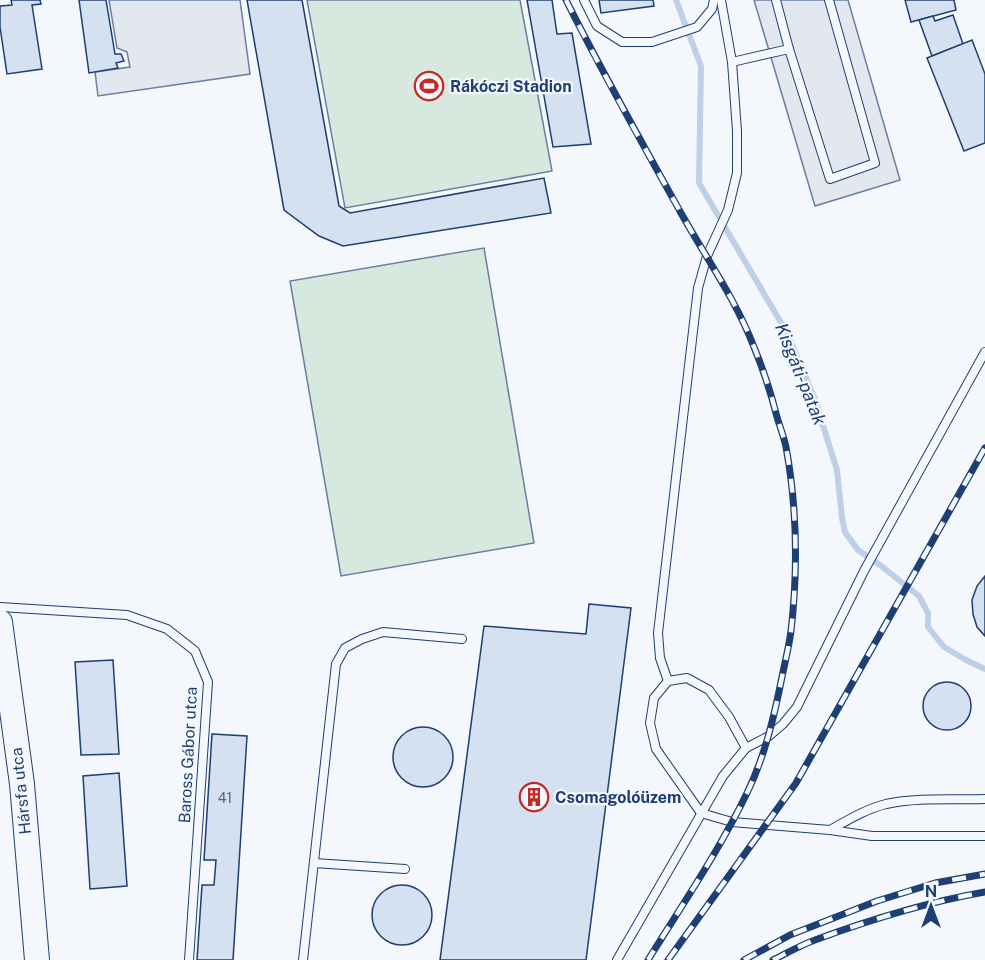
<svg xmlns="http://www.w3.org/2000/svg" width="985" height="960" font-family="'Public Sans',sans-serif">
<rect width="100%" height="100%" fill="#f4f7fb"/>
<g fill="#d7e8df" stroke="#687fa3" stroke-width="1.5">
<polygon points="307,0 520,0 552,171 345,208"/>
<polygon points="484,248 534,543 341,576 290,281"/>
</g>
<g fill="#e3e8f0" stroke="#687fa3" stroke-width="1.5">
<polygon points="109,0 240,0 250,74 98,96 95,72 130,67 127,52 117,48"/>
<polygon points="754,0 848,0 900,180 815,206"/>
</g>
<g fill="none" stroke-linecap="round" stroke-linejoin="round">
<polyline stroke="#bed0e5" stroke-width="6" points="676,0 701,66 699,183 787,333 814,397 837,470 842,518 845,532 858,550 880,565 919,596 928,613 928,627 944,647 966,660 985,669"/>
</g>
<g fill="#d5e0f0" stroke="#1d3f73" stroke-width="1.5">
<polygon points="11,0 40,0 41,4 32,5 42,69 7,74 0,27 0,6 12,5"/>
<polygon points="79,0 106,0 115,54 121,54 124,61 116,63 118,68 89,73"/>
<polygon points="247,0 302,0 339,206 350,213 544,178 551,213 343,246 319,236 284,210"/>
<polygon points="527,0 552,0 557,34 572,33 591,144 553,147"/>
<polygon points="599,0 653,0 654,6 601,13"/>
<polygon points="905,0 954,0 956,10 911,22"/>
<polygon points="953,15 963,44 932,56 919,20 933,16 935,21"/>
<polygon points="972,40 985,74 985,143 964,151 927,58"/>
<polygon points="985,576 985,636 977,627 973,614 972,600 977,586"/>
<polygon points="589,604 631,608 586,960 440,960 484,626 586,634"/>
<polygon points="113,660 119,754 81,755 75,662"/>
<circle cx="947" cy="706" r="24"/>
<circle cx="423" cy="757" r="30"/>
<polygon points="212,734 247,736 233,960 197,960 202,885 214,885 216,860 204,860"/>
<polygon points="119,773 127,886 90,889 83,776"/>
<circle cx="402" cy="915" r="30"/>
</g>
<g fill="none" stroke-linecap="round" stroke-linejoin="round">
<g stroke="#1d3f73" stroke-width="10">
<g id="lane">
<polyline points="584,0 597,26 622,42 652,42 697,27 712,9 714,0"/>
<polyline points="776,0 789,49"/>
<polyline points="732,62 789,49 830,179 875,163 829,0"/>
<polyline points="0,607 127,615 167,629 195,651 208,682 189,960"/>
<polyline points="668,681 660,658 658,633 698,288 707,256 728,210 737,173 737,131 732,62 721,0"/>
<polyline points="746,748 729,717 709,690 687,678 668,681 654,698 650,723 656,749 701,813 732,822 830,830 872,836 985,836"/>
<path d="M830,830c18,-10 36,-21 56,-26 32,-7 67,-4 99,-5"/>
<polyline points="314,863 405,869"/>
<polyline points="303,960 336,664 345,648 362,639 383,632 462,639"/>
<polyline points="617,960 723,776 746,748 769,736 783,724 797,707 864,571 985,352"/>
</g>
</g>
<g stroke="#1d3f73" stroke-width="26">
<polyline id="secondary" points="0,622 22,784 37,960"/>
</g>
<use href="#lane" stroke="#f4f7fb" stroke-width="8"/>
<use href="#secondary" stroke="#f4f7fb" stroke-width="24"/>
<g stroke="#1d3f73" stroke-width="7">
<g id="rail">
<path d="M566,0c36,72 76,143 115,213 25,45 54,85 73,134 9,22 17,46 23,70 3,10 7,20 9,30 11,60 12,123 5,184 -2,15 -6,31 -9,46 -8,40 -17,79 -35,116 -28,58 -65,112 -99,167"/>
<polyline points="668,960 796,783 985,448"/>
<polyline points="744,960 790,935 877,901 935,883 985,874"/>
<path d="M773,960c14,-7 28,-15 42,-20 54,-20 113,-38 170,-48"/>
</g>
</g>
<use href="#rail" stroke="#f4f7fb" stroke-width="4.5" stroke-dasharray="14" stroke-linecap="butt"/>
</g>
<defs>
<g id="stadium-ring" transform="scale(1.5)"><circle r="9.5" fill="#f4f7fb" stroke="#c62828" stroke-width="1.5"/><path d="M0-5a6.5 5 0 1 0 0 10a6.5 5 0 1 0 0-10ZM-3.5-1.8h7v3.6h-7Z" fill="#c62828"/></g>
<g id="building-ring" transform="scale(1.5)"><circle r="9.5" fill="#f4f7fb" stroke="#c62828" stroke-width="1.5"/><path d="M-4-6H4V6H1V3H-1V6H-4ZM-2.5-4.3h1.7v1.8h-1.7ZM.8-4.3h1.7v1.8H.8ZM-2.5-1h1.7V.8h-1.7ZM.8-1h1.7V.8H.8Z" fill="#c62828"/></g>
</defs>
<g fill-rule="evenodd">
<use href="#stadium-ring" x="429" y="86"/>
<use href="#building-ring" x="534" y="797"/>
</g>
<g text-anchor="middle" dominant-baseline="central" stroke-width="4.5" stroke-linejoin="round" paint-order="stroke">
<g font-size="14" fill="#4b6792">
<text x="225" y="798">41</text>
</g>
<g font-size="16" font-weight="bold" fill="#1d3f73" stroke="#f4f7fb" text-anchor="start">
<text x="450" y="86">Rákóczi Stadion</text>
<text x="555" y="797">Csomagolóüzem</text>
</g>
<g font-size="16" fill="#1d3f73" stroke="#f4f7fb">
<text transform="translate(188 755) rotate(-87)">Baross Gábor utca</text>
<text transform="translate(21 791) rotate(-96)">Hársfa utca</text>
</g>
<g font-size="18" font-style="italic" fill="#1d3f73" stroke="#f4f7fb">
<text transform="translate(801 374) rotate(68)">Kisgáti-patak</text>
</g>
</g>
<g transform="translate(931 906)" stroke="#f4f7fb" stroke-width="4.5" paint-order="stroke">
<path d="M0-4.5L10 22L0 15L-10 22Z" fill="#1d3f73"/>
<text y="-9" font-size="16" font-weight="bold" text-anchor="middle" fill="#1d3f73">N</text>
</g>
</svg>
